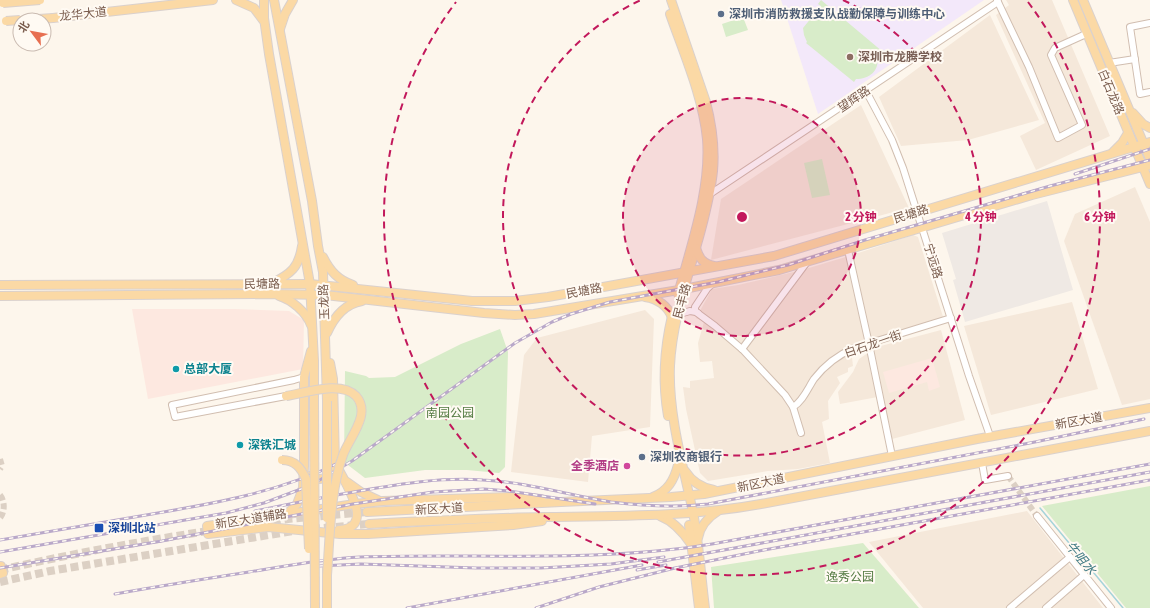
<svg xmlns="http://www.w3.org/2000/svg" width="1150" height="608" font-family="'Asap Condensed','Noto Sans SC',sans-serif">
<rect width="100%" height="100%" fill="#fdf6ec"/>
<g fill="#f5e8da">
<polygon points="1006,0 1052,0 1110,136 1036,170 1020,136 1045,123 996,15 1009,5"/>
<polygon points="990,15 1039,120 968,140 901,146 879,97"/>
<polygon points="861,105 909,208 711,260 721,199"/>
<polygon points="1135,187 1150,222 1150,399 1122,405 1064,241 1075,214"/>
<polygon points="913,235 918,237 944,320 851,349 853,366 848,368 848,372 837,377 840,383 828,401 829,419 822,422 830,463 798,469 768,471 708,481 700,473 686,409 683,387 690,388 690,381 714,378 712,361 700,362 698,343 704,322 696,318 712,289 738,285 802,270 849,256"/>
<polygon points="1072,302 1098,389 991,415 964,326"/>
<polygon points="645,310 654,319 650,427 592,436 588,482 511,472 524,355 537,338"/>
<polygon points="941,330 965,420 892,439 883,396 840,404 838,392 853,372 859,359 877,347"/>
<polygon points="1027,511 1103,608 923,608 869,542"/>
</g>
<g fill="#fde8e0">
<polygon points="132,309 235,309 289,311 304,320 303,369 148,399"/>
<polygon points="932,358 940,387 929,391 927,382 889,393 883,372"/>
</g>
<polygon fill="#efe9e4" points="1047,201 1073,290 965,322 953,280 956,279 942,233"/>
<polygon fill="#f3e8fa" points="781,0 984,0 818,114"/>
<g fill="#d8ecc9">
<path d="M821,0l68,57 -5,6 -7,-6c3,14 -8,22 -21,22l-2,3 -48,-39 1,-1 -3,-7 -1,-7 18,-22 -3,-2z"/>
<polygon points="743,17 748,30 726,37 722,24"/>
<polygon points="822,159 830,195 812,198 804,163"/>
<polygon points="500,329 508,352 505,467 499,473 467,470 425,470 365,478 344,462 345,371 366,376 369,378 395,377 461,344"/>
<polygon points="1150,486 1150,608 1126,608 1042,506"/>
<polygon points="863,543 919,608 714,608 711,567"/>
</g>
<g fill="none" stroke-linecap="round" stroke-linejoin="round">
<polyline stroke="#a5d3da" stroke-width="1.5" points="1040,508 1123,608"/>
<g stroke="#dcd0c4" stroke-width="6" stroke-dasharray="6 3" stroke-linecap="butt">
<polyline points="0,459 2,466 0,469"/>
<polyline points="1008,476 1037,516"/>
<path d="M0,495c5,6 5,17 0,23"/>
</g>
<g stroke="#dcd0c4" stroke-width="8" stroke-dasharray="8 4" stroke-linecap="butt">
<polyline points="225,528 288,519 367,512"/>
<polyline points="312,529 369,524"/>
<path d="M0,570c71,-16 142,-29 214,-40"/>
<polyline points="0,582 50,571 293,531"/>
</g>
<g stroke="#d1beb0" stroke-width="8">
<g id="minor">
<polyline points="997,0 1029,67 1058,138 1082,125 1051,55 1055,48 1086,34"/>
<polyline points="1150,23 1130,27 1140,94 1150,92"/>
<polyline points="1109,63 1135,59"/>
<polyline points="866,91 892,140 903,168 969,376 990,436"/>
<polyline points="710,194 998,2"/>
<polyline points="848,250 869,344 892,456"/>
<polyline points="698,313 695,311 695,307 707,289 712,284"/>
<polyline points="677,317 683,313 690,311 696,312 715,326 743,350 785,395 793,407 801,433"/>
<polyline points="742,349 807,262"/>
<polyline points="286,396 175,417 172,405 294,380 304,377"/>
<path d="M793,407c10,-6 15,-19 21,-28 10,-13 24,-24 40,-31l97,-30"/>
<polyline points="982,463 985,480 1008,476"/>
<polyline points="1037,516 1111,608"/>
<polyline points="1010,608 1070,557"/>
<polyline points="1046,608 1084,575"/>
</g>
</g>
<g stroke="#dad1cd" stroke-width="10">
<g id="major">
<polyline points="236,0 254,8 263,20"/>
<polyline points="264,0 264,18 269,54 310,284 314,361 314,403"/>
<polyline points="274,0 312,201 318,246 323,272 327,401"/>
<path d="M671,0l35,102c6,23 9,46 7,69 -2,20 -7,40 -12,59 -12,45 -29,90 -31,136 -2,47 13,100 23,146 6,32 8,64 12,96"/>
<polyline points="1073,0 1150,184"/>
<polyline points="1083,0 1150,159"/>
<path d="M670,14c14,40 33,83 37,125 4,51 -16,106 -29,155"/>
<polyline points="53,18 213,0"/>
<polyline points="280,29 285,14 293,0"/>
<polyline points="1133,113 1143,124 1150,128"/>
<polyline points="1113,152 1122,143 1128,133"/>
<path d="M696,248c3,10 7,16 18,18"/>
<path d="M323,257c7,14 15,23 30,28"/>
<path d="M272,283c19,-9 27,-16 30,-37"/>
<polyline points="0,285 310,284 472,301 515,301 548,297 774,256 1150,142"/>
<polyline points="0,296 271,294 325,295 484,313 515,315 534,314 679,290 779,270 1032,195 1150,165"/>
<path d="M279,296c13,4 27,16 32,29"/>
<path d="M645,297c13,2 22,8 27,20"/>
<path d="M327,333c7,-16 17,-29 35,-32"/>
<path d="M668,416c-6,-34 -4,-66 4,-100"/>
<path d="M337,466c7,16 40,62 2,64"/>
<path d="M685,471c7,11 17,17 29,19"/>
<path d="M310,476c11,7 23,1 25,-12l-2,-85 -3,-16"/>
<polyline points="347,482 361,492 378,500"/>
<path d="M653,497c15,-6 21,-17 25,-32"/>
<polyline points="541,499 514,497 383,501 355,504 207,526 208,534 268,527 340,534 368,534 513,525 542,521"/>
<polyline points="367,512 561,502 671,497 704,494 977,439 1150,408"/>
<polyline points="288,513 297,504 303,488 304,466 304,377 311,351"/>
<path d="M660,516c13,5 23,16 31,28"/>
<path d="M369,524c58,-3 117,-6 175,-7 73,-1 146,0 217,-13l389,-73"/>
<polyline points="689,525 699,608"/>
<path d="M698,538c2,-11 10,-21 20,-27"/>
<polyline points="0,566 1,566 3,573 0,574"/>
<polyline points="327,569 327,608"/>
</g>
</g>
<use href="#minor" stroke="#fff" stroke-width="6"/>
<use href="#major" stroke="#fbd9a5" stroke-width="8"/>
<g stroke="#b9a8c9" stroke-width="3">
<g id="rail">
<polyline points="1075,174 1150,149"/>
<path d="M255,511c35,-7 69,-14 104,-20 41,-7 82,-14 124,-11 43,2 85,15 128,22 32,4 64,6 97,2l327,-62 109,-23"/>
<path d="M0,540c51,-9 101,-17 152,-26 64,-11 128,-22 186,-51"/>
<polyline points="0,552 226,513 264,503 301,489 318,481 352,461 515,343 552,322 571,314 610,302 718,282 788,265 865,240 1050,186 1150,160"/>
<polyline points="658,562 1150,472"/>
<polyline points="319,566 361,564 476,568 541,568 611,564 664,557"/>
<polyline points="0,568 162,541 353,504 433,492 484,489 509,491 595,504"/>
<polyline points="637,570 666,565"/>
<path d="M115,594c45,-8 89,-15 134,-22 37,-6 73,-13 111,-15 117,-4 235,6 352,-13l438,-80"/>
<polyline points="407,608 642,565"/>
<polyline points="536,608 599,587 675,568 764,550 1150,480"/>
</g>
</g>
<use href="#rail" stroke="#fffaf3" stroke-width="1.5" stroke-dasharray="4.5" stroke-linecap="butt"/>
<g stroke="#dad1cd" stroke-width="10" stroke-linecap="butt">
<g id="major-bridge">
<polyline points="3,3 40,0"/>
<polyline points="24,20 53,18"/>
<polyline points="6,21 20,20"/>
<path d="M286,396c19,-3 55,-16 70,0 16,18 -7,42 -13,59 -13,35 -13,83 -16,120"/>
<polyline points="327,401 327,518"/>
<polyline points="314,403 315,608"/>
<path d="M282,460c13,0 19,8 24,19l3,70"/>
</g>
</g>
<use href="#major-bridge" stroke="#fbd9a5" stroke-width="8"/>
</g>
<circle cx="742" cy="217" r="119" fill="#c2185b" fill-opacity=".12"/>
<g fill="none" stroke="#c2185b" stroke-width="2" stroke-dasharray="7 5">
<circle cx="742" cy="217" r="119"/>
<path d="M843 0A239 239 0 1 1 641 0"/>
<path d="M1028 2A358 358 0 1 1 456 2"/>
</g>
<g fill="#5c6f8a" stroke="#fffaf3" stroke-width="1.5">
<circle cx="721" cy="14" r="4"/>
<circle cx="642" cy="457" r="4"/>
</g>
<circle fill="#8d6e63" stroke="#fffaf3" stroke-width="1.5" cx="850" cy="57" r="4"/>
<g fill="#0f9aa8" stroke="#fffaf3" stroke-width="1.5">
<circle cx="176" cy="369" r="4"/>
<circle cx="240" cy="445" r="4"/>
</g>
<circle fill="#d1479c" stroke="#fffaf3" stroke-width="1.5" cx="627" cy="466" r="4"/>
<rect fill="#1a4fb4" stroke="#fffaf3" stroke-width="1.5" x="94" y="523" width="10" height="10" rx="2"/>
<g text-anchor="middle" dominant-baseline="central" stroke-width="4" stroke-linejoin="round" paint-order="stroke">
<g font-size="12" fill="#7a5c4d" stroke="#fffaf3">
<text transform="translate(83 14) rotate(-6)">龙华大道</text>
<text transform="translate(1111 92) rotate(67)">白石龙路</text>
<text transform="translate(854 99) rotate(-34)">望辉路</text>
<text transform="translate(911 214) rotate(-17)">民塘路</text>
<text transform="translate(933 261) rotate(73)">宁远路</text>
<text transform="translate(262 284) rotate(-1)">民塘路</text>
<text transform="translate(584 291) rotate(-11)">民塘路</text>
<text transform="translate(682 301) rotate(-75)">民丰路</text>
<text transform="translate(324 302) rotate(-92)">玉龙路</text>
<text transform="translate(873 344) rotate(-19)">白石龙一街</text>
<text transform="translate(1079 421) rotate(-10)">新区大道</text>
<text transform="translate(761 483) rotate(-12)">新区大道</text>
<text transform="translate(439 509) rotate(-3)">新区大道</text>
<text transform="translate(251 519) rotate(-9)">新区大道辅路</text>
</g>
<g font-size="12" font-weight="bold" fill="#4e5e75" stroke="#fffaf3" text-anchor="start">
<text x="729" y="14">深圳市消防救援支队战勤保障与训练中心</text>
<text x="650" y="457">深圳农商银行</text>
</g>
<g font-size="12" font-weight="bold" fill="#785e54" stroke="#fffaf3" text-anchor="start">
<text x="858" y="57">深圳市龙腾学校</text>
</g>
<g font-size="12" font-weight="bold" fill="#0d838f" stroke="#fffaf3" text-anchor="start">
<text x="184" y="369">总部大厦</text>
<text x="248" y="445">深铁汇城</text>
</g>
<g font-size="12" fill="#537a41" stroke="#fffaf3">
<text x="450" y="413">南园公园</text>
<text x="850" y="577">逸秀公园</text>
</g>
<g font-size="12" font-weight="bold" fill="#b23c85" stroke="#fffaf3" text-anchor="end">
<text x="619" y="466">全季酒店</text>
</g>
<g font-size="12" font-weight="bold" fill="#164399" stroke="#fffaf3" text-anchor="start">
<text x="108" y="528">深圳北站</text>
</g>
<g font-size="13" font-style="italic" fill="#437c86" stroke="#fffaf3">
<text transform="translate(1081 558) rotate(50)">牛咀水</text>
</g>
</g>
<circle cx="742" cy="217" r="6" fill="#c2185b" stroke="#fffaf3" stroke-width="2"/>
<g font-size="12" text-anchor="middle" font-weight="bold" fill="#c2185b" stroke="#fffaf3" stroke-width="4" stroke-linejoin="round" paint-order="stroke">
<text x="861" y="221">2 分钟</text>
<text x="981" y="221">4 分钟</text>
<text x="1100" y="221">6 分钟</text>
</g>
<g transform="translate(32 32) rotate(302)"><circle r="19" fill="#fffaf3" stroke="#cabbb1"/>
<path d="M0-3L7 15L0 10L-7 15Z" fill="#e76f51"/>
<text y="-6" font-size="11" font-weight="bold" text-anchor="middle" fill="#7a5c4d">北</text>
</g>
</svg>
